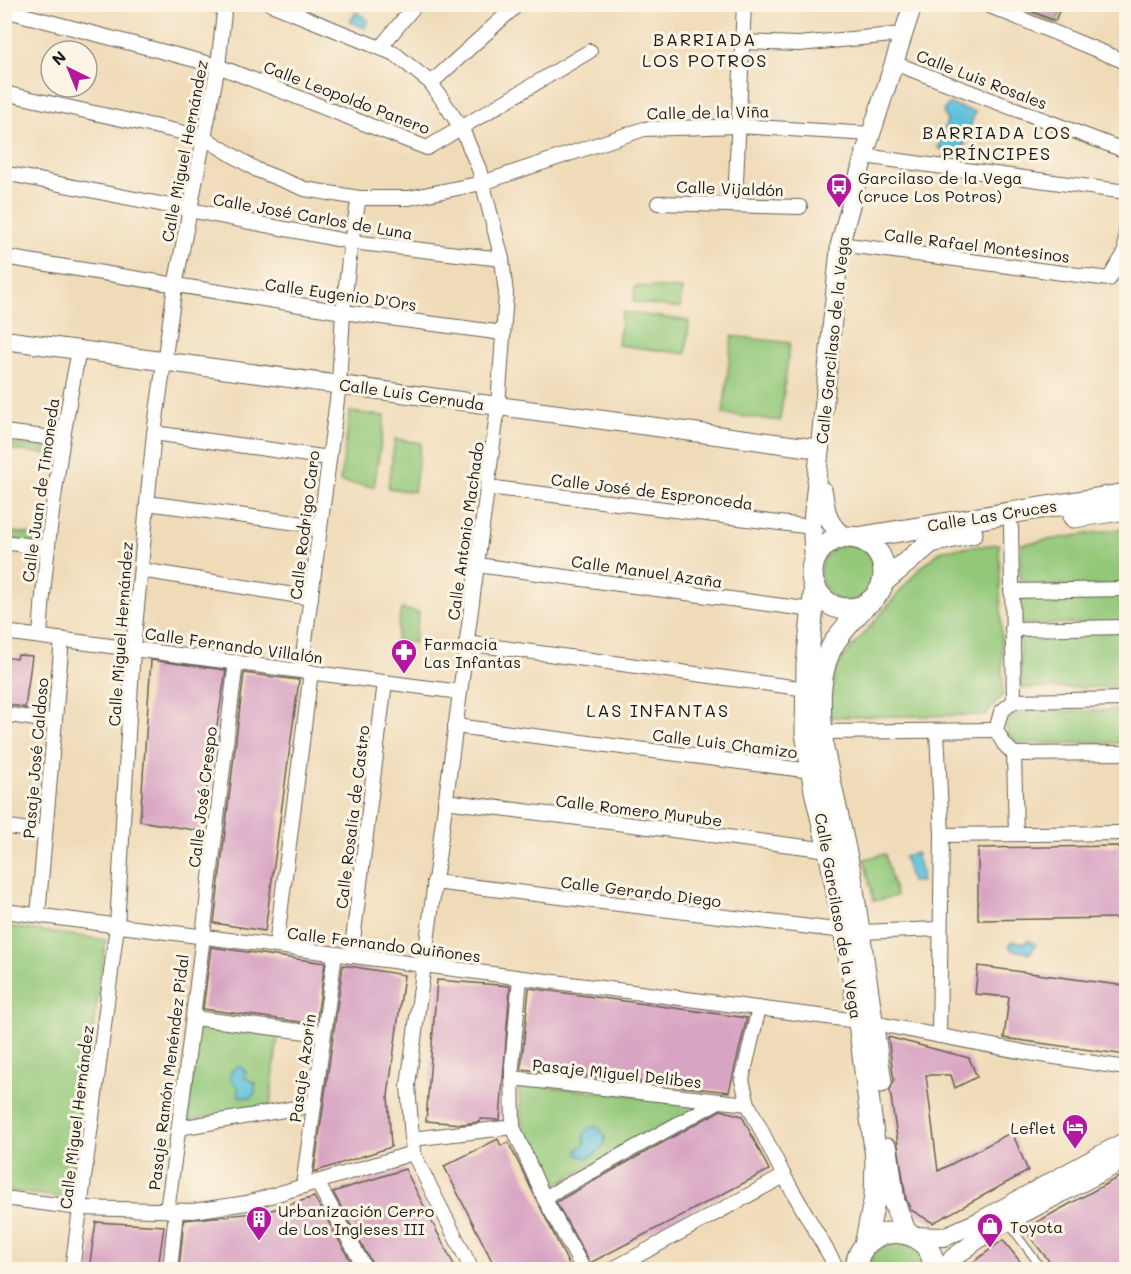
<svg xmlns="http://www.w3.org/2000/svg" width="1131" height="1274" font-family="Mali,sans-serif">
<rect width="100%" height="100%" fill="#fcf5e5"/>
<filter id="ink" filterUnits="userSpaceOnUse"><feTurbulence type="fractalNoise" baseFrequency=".0167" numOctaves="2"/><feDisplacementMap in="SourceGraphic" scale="12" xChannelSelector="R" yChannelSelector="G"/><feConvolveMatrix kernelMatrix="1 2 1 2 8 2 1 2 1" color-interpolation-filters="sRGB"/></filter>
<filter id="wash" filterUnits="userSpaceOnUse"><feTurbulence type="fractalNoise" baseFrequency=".008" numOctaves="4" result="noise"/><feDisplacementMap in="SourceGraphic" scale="24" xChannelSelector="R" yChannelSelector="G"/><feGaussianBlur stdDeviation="1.35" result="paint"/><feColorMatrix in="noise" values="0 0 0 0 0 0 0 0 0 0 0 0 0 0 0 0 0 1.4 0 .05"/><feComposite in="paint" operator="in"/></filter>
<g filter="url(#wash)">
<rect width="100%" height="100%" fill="#f0dbb9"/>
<g fill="#93c879" stroke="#58724a" stroke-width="1.5">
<polygon points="1010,5 1064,5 1056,24"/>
<polygon points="635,286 682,289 680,308 633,302"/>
<polygon points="622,312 689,321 686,354 618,345"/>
<polygon points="732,336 790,343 780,421 723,414"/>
<polygon points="350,412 385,416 374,487 340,482"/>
<polygon points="395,439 421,443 414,492 388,488"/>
<polygon points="5,443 48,448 47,454 5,449"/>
<polygon points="1126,528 1126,586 1020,586 1021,544"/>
<polygon points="4,531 36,535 32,550 5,545"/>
<polygon points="999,544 1003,695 985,715 829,717 834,675 839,663 919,569 942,550"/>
<circle cx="848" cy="573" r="28"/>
<polygon points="1126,592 1126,623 1020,624 1020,594"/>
<polygon points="401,609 419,612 414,643 396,640"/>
<polygon points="1126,629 1126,687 1021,688 1020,631"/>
<path d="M1126,710v33h-108c-15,-10 -15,-20 -1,-31z"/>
<polygon points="885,854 896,896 874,901 864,859"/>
<polygon points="5,926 106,940 68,1199 5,1190"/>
<polygon points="198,1026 278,1035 270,1106 188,1120"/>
<polygon points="518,1084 708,1103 549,1188 522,1127"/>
<path d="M904,1242l16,11 5,17h-56c1,-22 17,-26 35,-28z"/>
</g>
<g fill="#5ec0dc" stroke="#3d6e7c" stroke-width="1.5">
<polygon points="356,12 368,20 365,28 350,22"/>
<polygon points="949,104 975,112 961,155 938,148 947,121 943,111"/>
<polygon points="916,853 922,874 920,875 921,882 911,882 904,857"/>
<polygon points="1028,940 1036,945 1030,953 1011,950 1009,944 1012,941 1025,943"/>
<polygon points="240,1066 246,1072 244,1077 255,1083 255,1093 250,1098 239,1096 238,1087 230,1079 231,1071"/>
<path d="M596,1126c18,12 6,26 -9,32l-9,-3 -1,-5 8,-6 -1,-9 5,-7z"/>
</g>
<g id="blocks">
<g fill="#d8a4c3">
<polygon points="1014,4 1062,4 1055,21"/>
<polygon points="18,655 32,656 25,708 4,703 4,657 17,659"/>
<polygon points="151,660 226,670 200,831 140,821"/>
<polygon points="244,673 299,680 265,931 214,923"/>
<polygon points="1119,846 1122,918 978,920 978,848"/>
<polygon points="211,947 325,963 316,1024 203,1009"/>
<polygon points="343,965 404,975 388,1096 391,1147 314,1172"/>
<polygon points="978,966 1126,986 1126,1055 1004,1038 1009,997 975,994"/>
<polygon points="437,980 510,986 500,1120 480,1119 480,1122 462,1124 426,1121"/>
<polygon points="529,988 747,1018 729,1092 521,1069"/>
<polygon points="888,1037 969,1058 977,1077 955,1088 951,1075 926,1075 938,1171 1012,1132 1028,1171 933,1223 911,1210 906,1199 890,1090 894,1080"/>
<polygon points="721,1110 742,1116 769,1170 590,1263 556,1202"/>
<polygon points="498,1139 501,1146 508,1142 571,1269 496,1269 444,1166"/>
<polygon points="405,1169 456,1269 375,1269 333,1192"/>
<polygon points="1126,1173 1126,1269 1055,1269 1024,1229"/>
<polygon points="314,1197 353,1265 336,1269 179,1269 184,1220 265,1212"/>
<polygon points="96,1222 164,1226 158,1269 89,1269"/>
<polygon points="1003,1240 1026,1269 964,1269"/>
</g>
</g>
</g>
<g filter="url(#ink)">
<use href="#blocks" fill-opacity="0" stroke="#665f53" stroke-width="1.5"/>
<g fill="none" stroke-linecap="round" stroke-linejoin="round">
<g stroke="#665f53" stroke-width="9">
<polyline id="lane" points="1008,1223 1043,1270"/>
</g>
<g stroke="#665f53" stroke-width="16">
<g id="street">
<polyline points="271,4 395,54 431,83 462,129 479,169 502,259 506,294 498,406 408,1085 413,1153 472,1270"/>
<polyline points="985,4 1126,62"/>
<polyline points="4,10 218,66 427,148 590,51"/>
<polyline points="744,42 799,44 903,34"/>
<polyline points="380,48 416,4"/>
<polyline points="894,63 1126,151"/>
<polyline points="431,83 518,4"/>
<polyline points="4,93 203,137 257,170 305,189 359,198 409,198 482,183 644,129 738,126 871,134"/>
<polyline points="864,156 1126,192"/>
<polyline points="4,173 351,242 502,259"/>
<polyline points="658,203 800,207"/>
<polyline points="735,204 744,4"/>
<polyline points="840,244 1109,279 1125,253 1126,232"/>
<polyline points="4,257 343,312 503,333"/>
<polyline points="4,432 61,439"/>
<polyline points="154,433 329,458"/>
<polyline points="487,487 812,527"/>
<polyline points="147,503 320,526"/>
<polyline points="1011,527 1014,701"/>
<polyline points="4,542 46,548"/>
<polyline points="477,565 813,610"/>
<polyline points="141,570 311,598"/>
<polyline points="1011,591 1126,589"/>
<polyline points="1012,629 1126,627"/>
<polyline points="4,632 460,692"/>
<path d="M40,636c6,-97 20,-191 39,-286"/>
<polyline points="466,643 807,689"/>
<polyline points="301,671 339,385 343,312 351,242 359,198"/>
<polyline points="1126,699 1014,701 1001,712 996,730 1004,744 1014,754 1126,753"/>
<polyline points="4,714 55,722"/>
<polyline points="455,726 812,771"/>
<polyline points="937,731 942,835 939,1036"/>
<polyline points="822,732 996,730"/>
<polyline points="1014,754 1016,834"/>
<polyline points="445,801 829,850"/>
<polyline points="4,826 45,833"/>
<polyline points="942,835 1126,833"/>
<polyline points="434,882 844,931"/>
<polyline points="4,911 858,1021"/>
<polyline points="38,915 62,639"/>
<polyline points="860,932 939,929"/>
<polyline points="276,946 311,672"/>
<polyline points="351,956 385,682"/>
<polyline points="520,978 512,1066 513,1127 544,1198 584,1270"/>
<polyline points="759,1008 742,1080 748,1104 784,1176 838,1270"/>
<polyline points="194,1018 323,1034"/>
<polyline points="873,1023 1029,1053 1126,1068"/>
<polyline points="512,1078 748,1104"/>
<polyline points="179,1128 313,1105"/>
<polyline points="412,1139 513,1127"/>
<polyline points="317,1182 366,1270"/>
<polyline points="303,1186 335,954"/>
<polyline points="4,1198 80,1208 193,1211 247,1203 413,1153"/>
<polyline points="544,1198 719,1101"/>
<path d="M167,1210c27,-182 46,-365 69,-548"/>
<polyline points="72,1270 117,926 133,648 154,433 175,286 218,66 225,4"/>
<polyline points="170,1270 176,1211"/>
<polyline points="611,1270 784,1176"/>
</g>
</g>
<g stroke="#665f53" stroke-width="20">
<g id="secondary">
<polyline points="4,340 820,449"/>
<path d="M823,491c3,20 4,35 23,46"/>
<polyline points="814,562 812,527 840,244 864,156 913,4"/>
<polyline points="914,1236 944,1237 980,1221 1126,1141"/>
<polyline points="944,1270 953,1258 988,1232 1126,1159"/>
</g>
</g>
<g stroke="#665f53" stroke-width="23">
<g id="primary">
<polyline points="1074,517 1126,509"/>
<circle cx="848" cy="573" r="36"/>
<polyline points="857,538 1126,494"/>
<polyline points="883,582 931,542 972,533"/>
<polyline points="815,587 807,664 806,732 815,791 829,850 854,983 876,1158 875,1197 865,1245"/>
<path d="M866,604c-10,12 -21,23 -30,36 -21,31 -16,73 -13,109l28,127 30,206"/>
<polyline points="887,1149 894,1202 906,1233"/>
<path d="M856,1270c1,-50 78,-50 78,0"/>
</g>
</g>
<use href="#lane" stroke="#fff" stroke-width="7"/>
<use href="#street" stroke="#fff" stroke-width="14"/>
<use href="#secondary" stroke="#fff" stroke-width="18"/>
<use href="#primary" stroke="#fff" stroke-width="21"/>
</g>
</g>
<defs>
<g id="bus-pin" transform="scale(1.35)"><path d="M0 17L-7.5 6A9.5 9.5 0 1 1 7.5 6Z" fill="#b5179e" stroke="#fcf5e5"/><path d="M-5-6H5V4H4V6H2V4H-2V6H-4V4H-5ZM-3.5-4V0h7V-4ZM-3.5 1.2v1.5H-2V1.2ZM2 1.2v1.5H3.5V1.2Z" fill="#fff"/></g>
<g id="pharmacy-pin" transform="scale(1.35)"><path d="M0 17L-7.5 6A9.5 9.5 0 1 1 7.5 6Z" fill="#b5179e" stroke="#fcf5e5"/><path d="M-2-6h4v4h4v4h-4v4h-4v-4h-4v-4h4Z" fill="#fff"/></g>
<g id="hotel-pin" transform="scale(1.35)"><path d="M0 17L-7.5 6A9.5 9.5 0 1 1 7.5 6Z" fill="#b5179e" stroke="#fcf5e5"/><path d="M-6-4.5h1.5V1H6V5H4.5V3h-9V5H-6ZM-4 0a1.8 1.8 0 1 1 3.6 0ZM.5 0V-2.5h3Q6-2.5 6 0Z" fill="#fff"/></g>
<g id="building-pin" transform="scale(1.35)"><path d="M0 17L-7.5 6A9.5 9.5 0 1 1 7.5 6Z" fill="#b5179e" stroke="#fcf5e5"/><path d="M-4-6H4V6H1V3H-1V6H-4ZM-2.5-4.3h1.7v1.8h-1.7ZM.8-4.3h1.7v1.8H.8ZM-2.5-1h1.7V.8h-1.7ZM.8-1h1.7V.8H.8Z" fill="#fff"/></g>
<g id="shop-pin" transform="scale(1.35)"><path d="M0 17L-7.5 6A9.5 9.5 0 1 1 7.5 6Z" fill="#b5179e" stroke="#fcf5e5"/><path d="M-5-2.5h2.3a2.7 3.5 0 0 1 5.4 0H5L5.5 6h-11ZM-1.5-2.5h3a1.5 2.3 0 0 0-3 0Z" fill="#fff"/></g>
</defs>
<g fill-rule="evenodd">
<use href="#bus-pin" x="839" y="186"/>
<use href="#pharmacy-pin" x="404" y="652"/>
<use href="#hotel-pin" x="1075" y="1127"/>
<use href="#building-pin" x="259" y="1219"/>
<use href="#shop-pin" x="990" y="1226"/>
</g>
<g text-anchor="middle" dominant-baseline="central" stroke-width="6" stroke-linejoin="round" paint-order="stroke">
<g font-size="16" fill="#1c1c1c" stroke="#fcf5e5">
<text transform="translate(982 79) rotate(21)">Calle Luis Rosales</text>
<text transform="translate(347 97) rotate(21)">Calle Leopoldo Panero</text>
<text transform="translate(708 112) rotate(-1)">Calle de la Viña</text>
<text transform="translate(184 151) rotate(-79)">Calle Miguel Hernández</text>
<text transform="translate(730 188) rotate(2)">Calle Vijaldón</text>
<text transform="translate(313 216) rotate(10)">Calle José Carlos de Luna</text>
<text transform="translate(977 245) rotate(7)">Calle Rafael Montesinos</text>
<text transform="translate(341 294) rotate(8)">Calle Eugenio D'Ors</text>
<text transform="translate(832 340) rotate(-84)">Calle Garcilaso de la Vega</text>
<text transform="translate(412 394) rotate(8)">Calle Luis Cernuda</text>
<text transform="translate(40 490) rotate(-82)">Calle Juan de Timoneda</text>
<text transform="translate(652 491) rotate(7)">Calle José de Espronceda</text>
<text transform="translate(992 515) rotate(-9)">Calle Las Cruces</text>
<text transform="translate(304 525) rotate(-83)">Calle Rodrigo Caro</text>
<text transform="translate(465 531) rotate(-82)">Calle Antonio Machado</text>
<text transform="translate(647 571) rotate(8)">Calle Manuel Azaña</text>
<text transform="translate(120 634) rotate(-86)">Calle Miguel Hernández</text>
<text transform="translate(234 645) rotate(8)">Calle Fernando Villalón</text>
<text transform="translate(725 743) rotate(7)">Calle Luis Chamizo</text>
<text transform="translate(35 758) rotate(-85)">Pasaje José Caldoso</text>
<text transform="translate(202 797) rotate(-83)">Calle José Crespo</text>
<text transform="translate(639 810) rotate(7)">Calle Romero Murube</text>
<text transform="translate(352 817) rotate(-83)">Calle Rosalía de Castro</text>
<text transform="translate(641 891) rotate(7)">Calle Gerardo Diego</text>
<text transform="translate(839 916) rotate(80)">Calle Garcilaso de la Vega</text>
<text transform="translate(384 944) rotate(7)">Calle Fernando Quiñones</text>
<text transform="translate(302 1068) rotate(-82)">Pasaje Azorín</text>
<text transform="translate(168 1072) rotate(-83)">Pasaje Ramón Menéndez Pidal</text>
<text transform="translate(617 1073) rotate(6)">Pasaje Miguel Delibes</text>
<text transform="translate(76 1117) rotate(-83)">Calle Miguel Hernández</text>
</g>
<g font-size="16" fill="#1c1c1c" stroke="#fcf5e5" text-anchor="start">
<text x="858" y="177">Garcilaso de la Vega<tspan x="858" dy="18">(cruce Los Potros)</tspan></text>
<text x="424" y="643">Farmacia<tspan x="424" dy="18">Las Infantas</tspan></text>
<text x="1056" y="1127" text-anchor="end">Leflet</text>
<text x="278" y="1210">Urbanización Cerro<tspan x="278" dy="18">de Los Ingleses III</tspan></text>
<text x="1010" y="1226">Toyota</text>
</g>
<g font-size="18" letter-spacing="1.5" fill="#1c1c1c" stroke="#fcf5e5">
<text x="705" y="39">BARRIADA<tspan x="705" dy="21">LOS POTROS</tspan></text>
<text x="997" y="132">BARRIADA LOS<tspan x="997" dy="21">PRÍNCIPES</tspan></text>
<text x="658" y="710">LAS INFANTAS</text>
</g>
</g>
<rect width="1131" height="1274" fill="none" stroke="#fcf5e5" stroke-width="24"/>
<g transform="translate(69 69) rotate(317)"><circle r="28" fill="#fcf5e5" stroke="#a29e95" stroke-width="1.5"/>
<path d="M0-4.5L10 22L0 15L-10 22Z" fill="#b5179e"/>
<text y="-9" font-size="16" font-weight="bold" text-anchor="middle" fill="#1c1c1c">N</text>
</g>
</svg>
